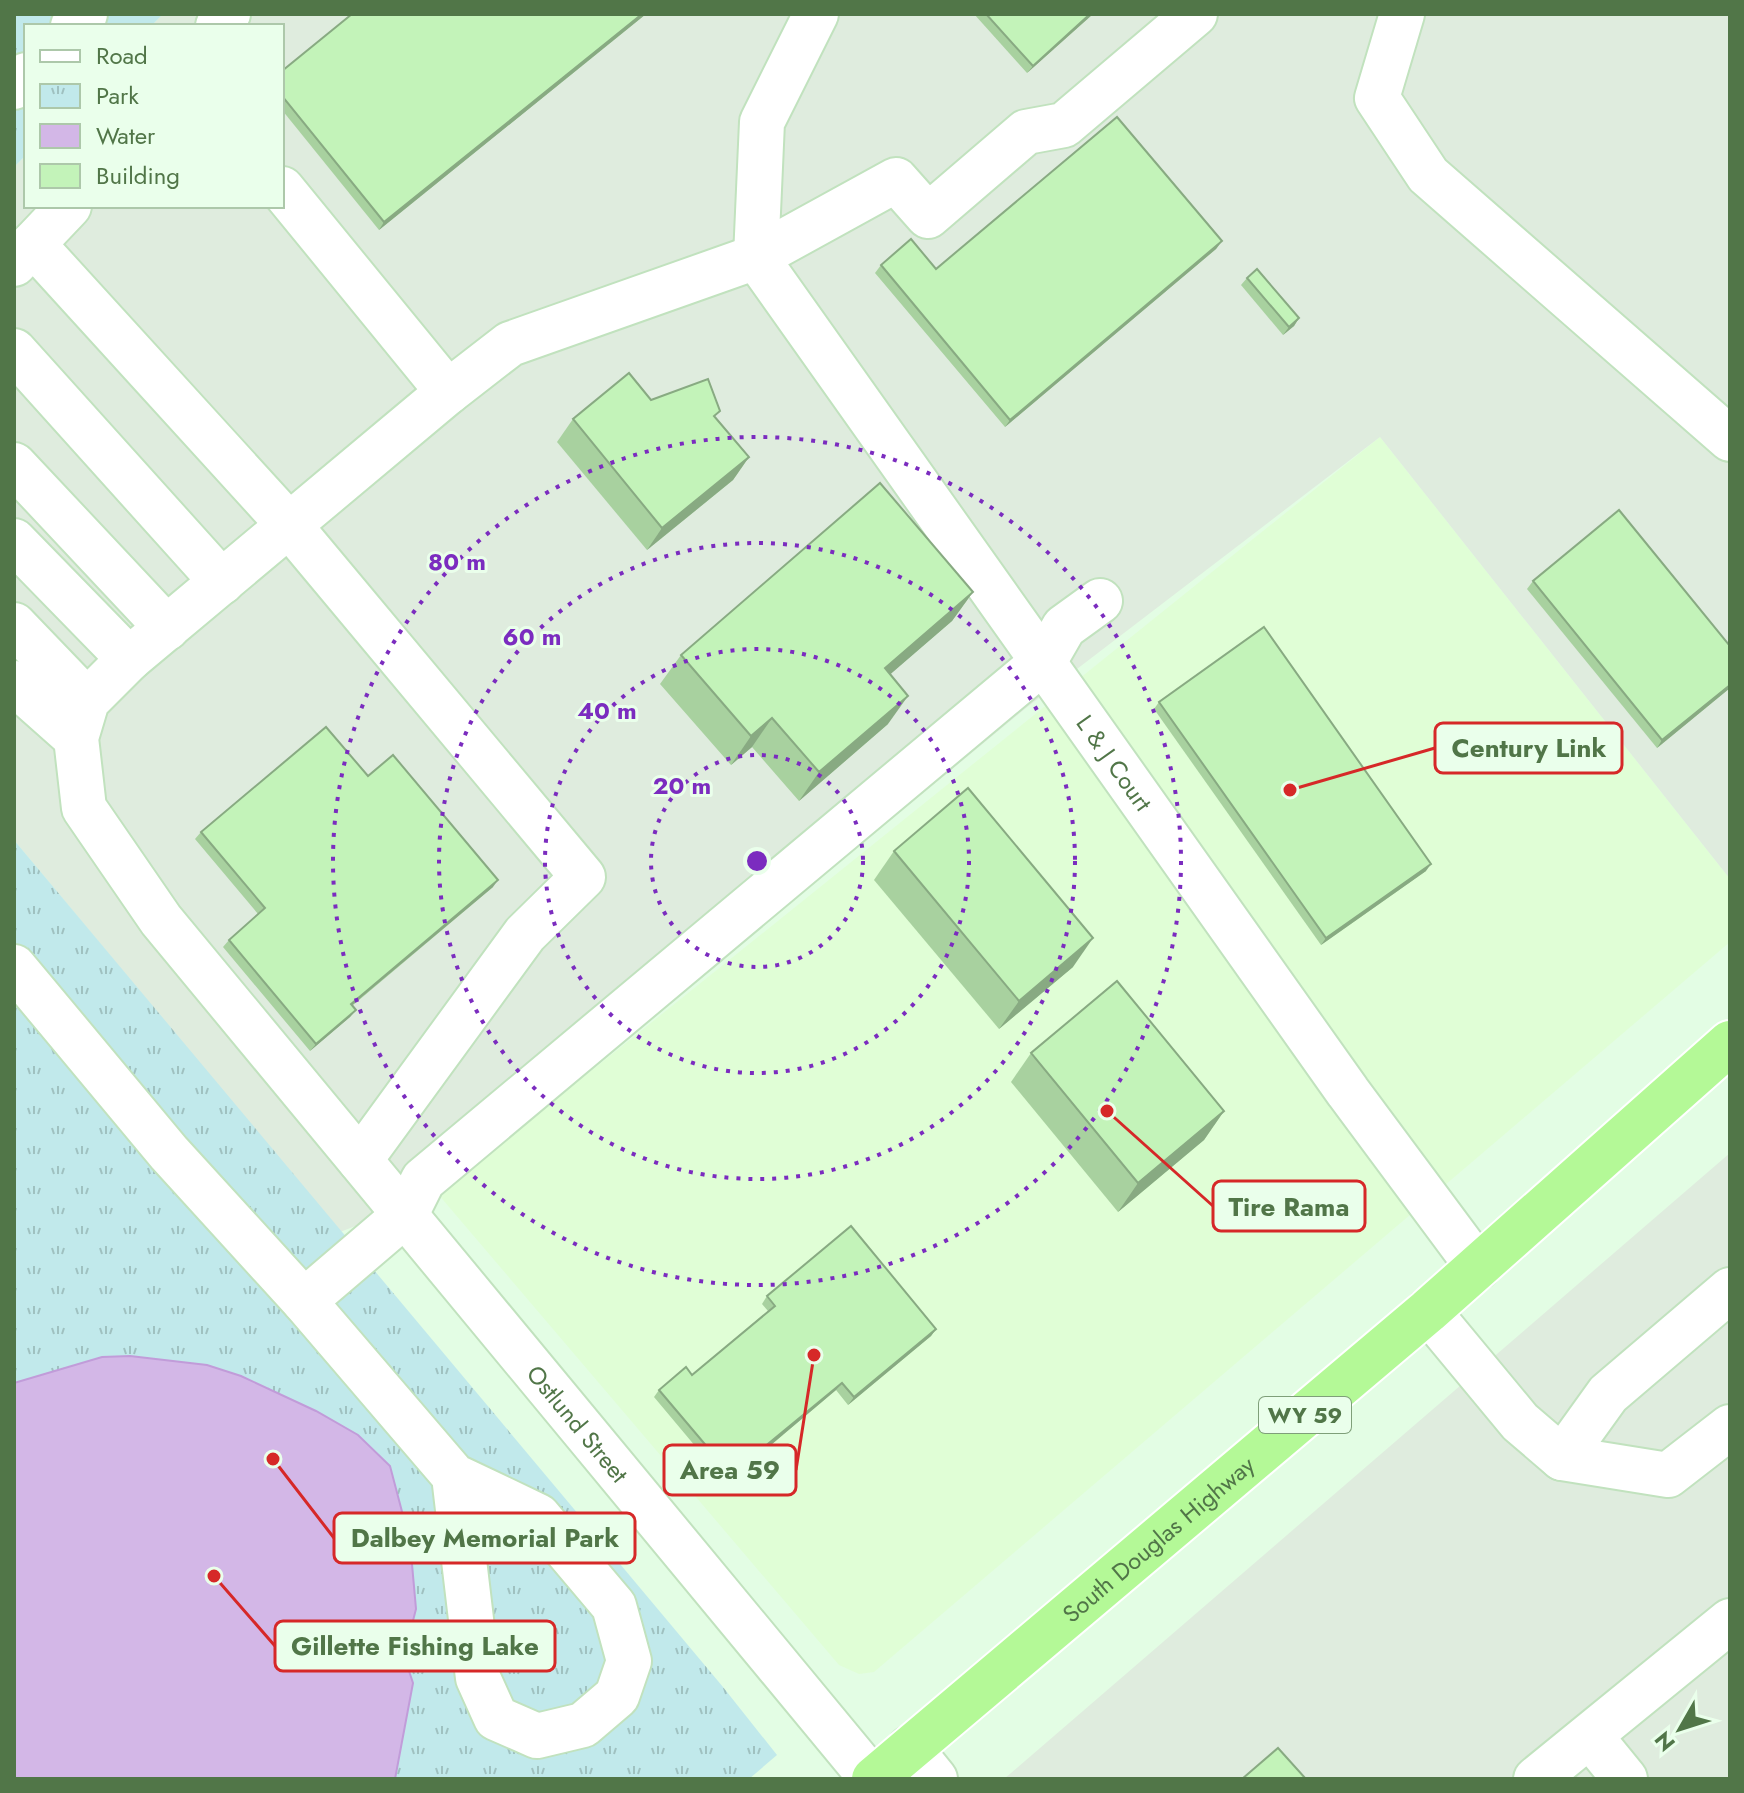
<svg xmlns="http://www.w3.org/2000/svg" width="1744" height="1793" font-family="Jost,sans-serif">
<defs>
<pattern id="park-tufts" width="24" height="20" patternUnits="userSpaceOnUse" patternTransform="scale(2)"><rect width="24" height="20" fill="#c1e9eb"/><path d="M3 7l-1-3M5 7V3M7 7l1-3M15 17l-1-3M17 17v-4M19 17l1-3" fill="none" stroke="#9fc1c0"/></pattern>
</defs>
<rect width="100%" height="100%" fill="#e3fde4"/>
<polygon fill="#e0fed6" points="1380,437 1730,879 1730,942 874,1672 859,1674 839,1665 438,1194"/>
<g fill="#dfecde">
<polygon points="163,14 1730,14 1730,879 1380,437 1026,708 438,1194 340,1232 14,840 14,167 26,155 26,206 282,206 282,26 151,26"/>
<polygon points="1730,1153 1730,1779 1004,1779"/>
</g>
<g fill="url(#park-tufts)">
<polygon points="14,14 163,14 151,26 26,26 26,155 14,167"/>
<polygon points="14,840 723,1687 777,1755 749,1779 14,1779"/>
</g>
<polygon fill="#d3b7e7" stroke="#c19cd9" stroke-width="2" points="130,1356 207,1365 241,1376 316,1411 358,1435 390,1466 410,1542 416,1609 404,1656 413,1683 395,1779 14,1779 14,1383 102,1357"/>
<g fill="none" stroke-linecap="round" stroke-linejoin="round">
<g stroke="#c1e2be" stroke-width="48">
<g id="minor">
<polyline points="1402,14 1377,98 1428,175 1730,439"/>
<polyline points="73,26 85,14"/>
<polyline points="218,26 228,14"/>
<polyline points="14,87 26,75"/>
<polyline points="282,189 448,392 510,344 756,257 896,180 928,216 1026,132 1064,125 1195,14"/>
<polyline points="33,244 289,525 583,877 525,934 360,1160"/>
<path id="s1" d="M756,257l592,835 130,175"/>
<polyline points="756,257 762,122 816,14"/>
<polyline points="14,264 69,206"/>
<polyline points="14,351 222,582"/>
<path id="s2" d="M448,392l-319,267 -42,42 -11,37 8,70 77,112 711,859"/>
<polyline points="14,465 167,628"/>
<polyline points="14,541 129,659"/>
<polyline points="14,625 87,701"/>
<polyline points="14,683 76,738"/>
<polyline points="14,967 169,1153 304,1301 406,1214 423,1180 1045,660 1064,627 1100,601"/>
<polyline points="304,1301 454,1476 538,1516 614,1606 629,1661 617,1696 583,1725 537,1736 496,1718 478,1678 454,1476"/>
<polyline points="1428,1311 1520,1422 1562,1458 1668,1475 1730,1427"/>
<polyline points="1562,1458 1608,1394 1730,1290"/>
<polyline points="1590,1736 1625,1779"/>
<polyline points="910,1748 935,1779"/>
<polyline points="1536,1779 1730,1621"/>
</g>
</g>
<g stroke="#fff" stroke-width="48">
<g id="highway">
<path id="s3" d="M874,1779l554,-468 302,-268"/>
</g>
</g>
<use href="#minor" stroke="#fff" stroke-width="44"/>
<use href="#highway" stroke="#b4f997" stroke-width="44"/>
</g>
<g fill="#a8d19f">
<polygon points="352,14 646,14 379,230 282,110 282,71"/>
<polygon points="974,14 1093,14 1027,73"/>
<polygon points="1222,241 1216,249 1005,427 875,273 881,265 936,269"/>
<polygon points="1247,278 1299,318 1294,326 1283,335 1241,285"/>
<polygon points="651,400 716,418 749,457 733,480 647,550 557,442 573,419"/>
<polygon points="1533,581 1730,646 1730,688 1657,748 1527,589"/>
<polygon points="973,592 952,621 890,674 888,724 799,801 752,747 731,765 660,684 681,655"/>
<polygon points="1159,702 1426,871 1321,945 1154,709"/>
<polygon points="368,776 493,887 352,1006 356,1010 350,1017 310,1051 223,947 229,940 258,914 195,839 201,832"/>
<polygon points="894,851 1073,967 999,1029 874,880"/>
<polygon points="1031,1053 1224,1111 1204,1140 1118,1212 1011,1082"/>
<polygon points="767,1296 936,1329 931,1336 848,1405 836,1390 759,1455 763,1474 737,1496 654,1397 659,1390 692,1375 768,1311 762,1304"/>
</g>
<g fill="#88aa82">
<polygon points="642,14 646,14 379,230 384,222"/>
<polygon points="1090,14 1093,14 1027,73 1033,66"/>
<polygon points="1222,241 1216,249 1005,427 1010,420"/>
<polygon points="1299,318 1294,326 1283,335 1289,327"/>
<polygon points="749,457 733,480 647,550 662,528"/>
<polygon points="973,592 952,621 864,697 885,668"/>
<polygon points="1730,685 1730,688 1657,748 1662,740"/>
<polygon points="908,696 888,724 799,801 819,772"/>
<polygon points="772,718 752,747 731,765 751,736"/>
<polygon points="1431,864 1426,871 1321,945 1326,938"/>
<polygon points="498,880 493,887 345,1011 351,1004"/>
<polygon points="1093,938 1073,967 999,1029 1019,1001"/>
<polygon points="356,1010 350,1017 310,1051 316,1044"/>
<polygon points="1224,1111 1204,1140 1118,1212 1138,1183"/>
<polygon points="936,1329 931,1336 848,1405 854,1397"/>
<polygon points="842,1383 836,1390 752,1461 757,1453"/>
<polygon points="768,1467 763,1474 737,1496 742,1488"/>
</g>
<g fill="#c3f3b9" stroke="#88aa82" stroke-width="2">
<polygon points="352,14 642,14 384,222 282,96 282,71"/>
<polygon points="986,14 1090,14 1033,66"/>
<polygon points="1117,117 1222,241 1010,420 881,265 911,239 936,269"/>
<polygon points="1257,269 1299,318 1289,327 1247,278"/>
<polygon points="629,373 651,400 708,379 720,411 714,416 749,457 662,528 573,419"/>
<polygon points="880,483 973,592 885,668 908,696 819,772 772,718 751,736 681,655"/>
<polygon points="1619,510 1730,646 1730,685 1662,740 1533,581"/>
<polygon points="1264,627 1431,864 1326,938 1159,702"/>
<polygon points="326,727 368,776 393,755 498,880 351,1004 356,1010 316,1044 229,940 265,908 201,832"/>
<polygon points="968,788 1093,938 1019,1001 894,851"/>
<polygon points="1117,981 1224,1111 1138,1183 1031,1053"/>
<polygon points="851,1226 936,1329 854,1397 842,1383 757,1453 768,1467 742,1488 659,1390 686,1367 692,1375 775,1306 767,1296"/>
<polygon points="1278,1748 1306,1779 1242,1779"/>
</g>
<g fill="none" stroke="#7b2cbf" stroke-width="4" stroke-dasharray="4 8">
<circle cx="757" cy="861" r="106"/>
<circle cx="757" cy="861" r="212"/>
<circle cx="757" cy="861" r="318"/>
<circle cx="757" cy="861" r="424"/>
</g>
<g text-anchor="middle" dominant-baseline="central" stroke-width="6" stroke-linejoin="round" paint-order="stroke">
<rect fill="#eaffeb" stroke="#7f9f79" stroke-width="2" x="1259" y="1397" width="92" height="36" rx="6"/>
<g font-size="22" font-weight="bold" fill="#517648">
<text x="1305" y="1415">WY 59</text>
</g>
<g font-size="24" fill="#517648" stroke="#eaffeb">
<text stroke="none"><textPath href="#s1" startOffset="620">L &amp; J Court</textPath></text>
<text stroke="none"><textPath href="#s2" startOffset="1374">Ostlund Street</textPath></text>
<text stroke="none"><textPath href="#s3" startOffset="372">South Douglas Highway</textPath></text>
</g>
</g>
<circle cx="757" cy="861" r="12" fill="#7b2cbf" stroke="#eaffeb" stroke-width="4"/>
<g font-size="24" text-anchor="middle" font-weight="bold" fill="#7b2cbf" stroke="#eaffeb" stroke-width="6" stroke-linejoin="round" paint-order="stroke">
<text x="457" y="570">80 m</text>
<text x="532" y="645">60 m</text>
<text x="607" y="719">40 m</text>
<text x="682" y="794">20 m</text>
</g>
<path fill="none" stroke="#d62828" stroke-width="3" d="M1290 790L1435 748M1107 1111L1213 1206M814 1355L796 1470M273 1459L334 1538M214 1576L275 1646"/>
<g fill="#d62828" stroke="#eaffeb" stroke-width="3">
<circle cx="1290" cy="790" r="8"/>
<circle cx="1107" cy="1111" r="8"/>
<circle cx="814" cy="1355" r="8"/>
<circle cx="273" cy="1459" r="8"/>
<circle cx="214" cy="1576" r="8"/>
</g>
<g fill="#eaffeb" stroke="#d62828" stroke-width="3">
<rect x="1435" y="723" width="187" height="50" rx="8"/>
<rect x="1213" y="1181" width="152" height="50" rx="8"/>
<rect x="664" y="1445" width="132" height="50" rx="8"/>
<rect x="334" y="1513" width="301" height="50" rx="8"/>
<rect x="275" y="1621" width="280" height="50" rx="8"/>
</g>
<g font-size="26" text-anchor="middle" font-weight="bold" fill="#517648">
<text x="1529" y="757">Century Link</text>
<text x="1289" y="1216">Tire Rama</text>
<text x="730" y="1479">Area 59</text>
<text x="485" y="1547">Dalbey Memorial Park</text>
<text x="415" y="1655">Gillette Fishing Lake</text>
</g>
<rect width="1744" height="1793" fill="none" stroke="#517648" stroke-width="32"/>
<rect x="24" y="24" width="260" height="184" fill="#eaffeb" stroke="#adc8aa" stroke-width="2"/>
<rect x="40" y="50" width="40" height="12" fill="#ffffff" stroke="#adc8aa" stroke-width="2"/>
<text x="96" y="64" font-size="24" fill="#517648">Road</text>
<rect x="40" y="84" width="40" height="24" fill="url(#park-tufts)" stroke="#adc8aa" stroke-width="2"/>
<text x="96" y="104" font-size="24" fill="#517648">Park</text>
<rect x="40" y="124" width="40" height="24" fill="#d3b7e7" stroke="#adc8aa" stroke-width="2"/>
<text x="96" y="144" font-size="24" fill="#517648">Water</text>
<rect x="40" y="164" width="40" height="24" fill="#c3f3b9" stroke="#adc8aa" stroke-width="2"/>
<text x="96" y="184" font-size="24" fill="#517648">Building</text>
<g transform="translate(1680 1729) rotate(231)" stroke="#eaffeb" stroke-width="6" paint-order="stroke">
<path d="M0-6L14 30L0 20L-14 30Z" fill="#517648"/>
<text y="-12" font-size="22" font-weight="bold" text-anchor="middle" fill="#517648">N</text>
</g>
</svg>
